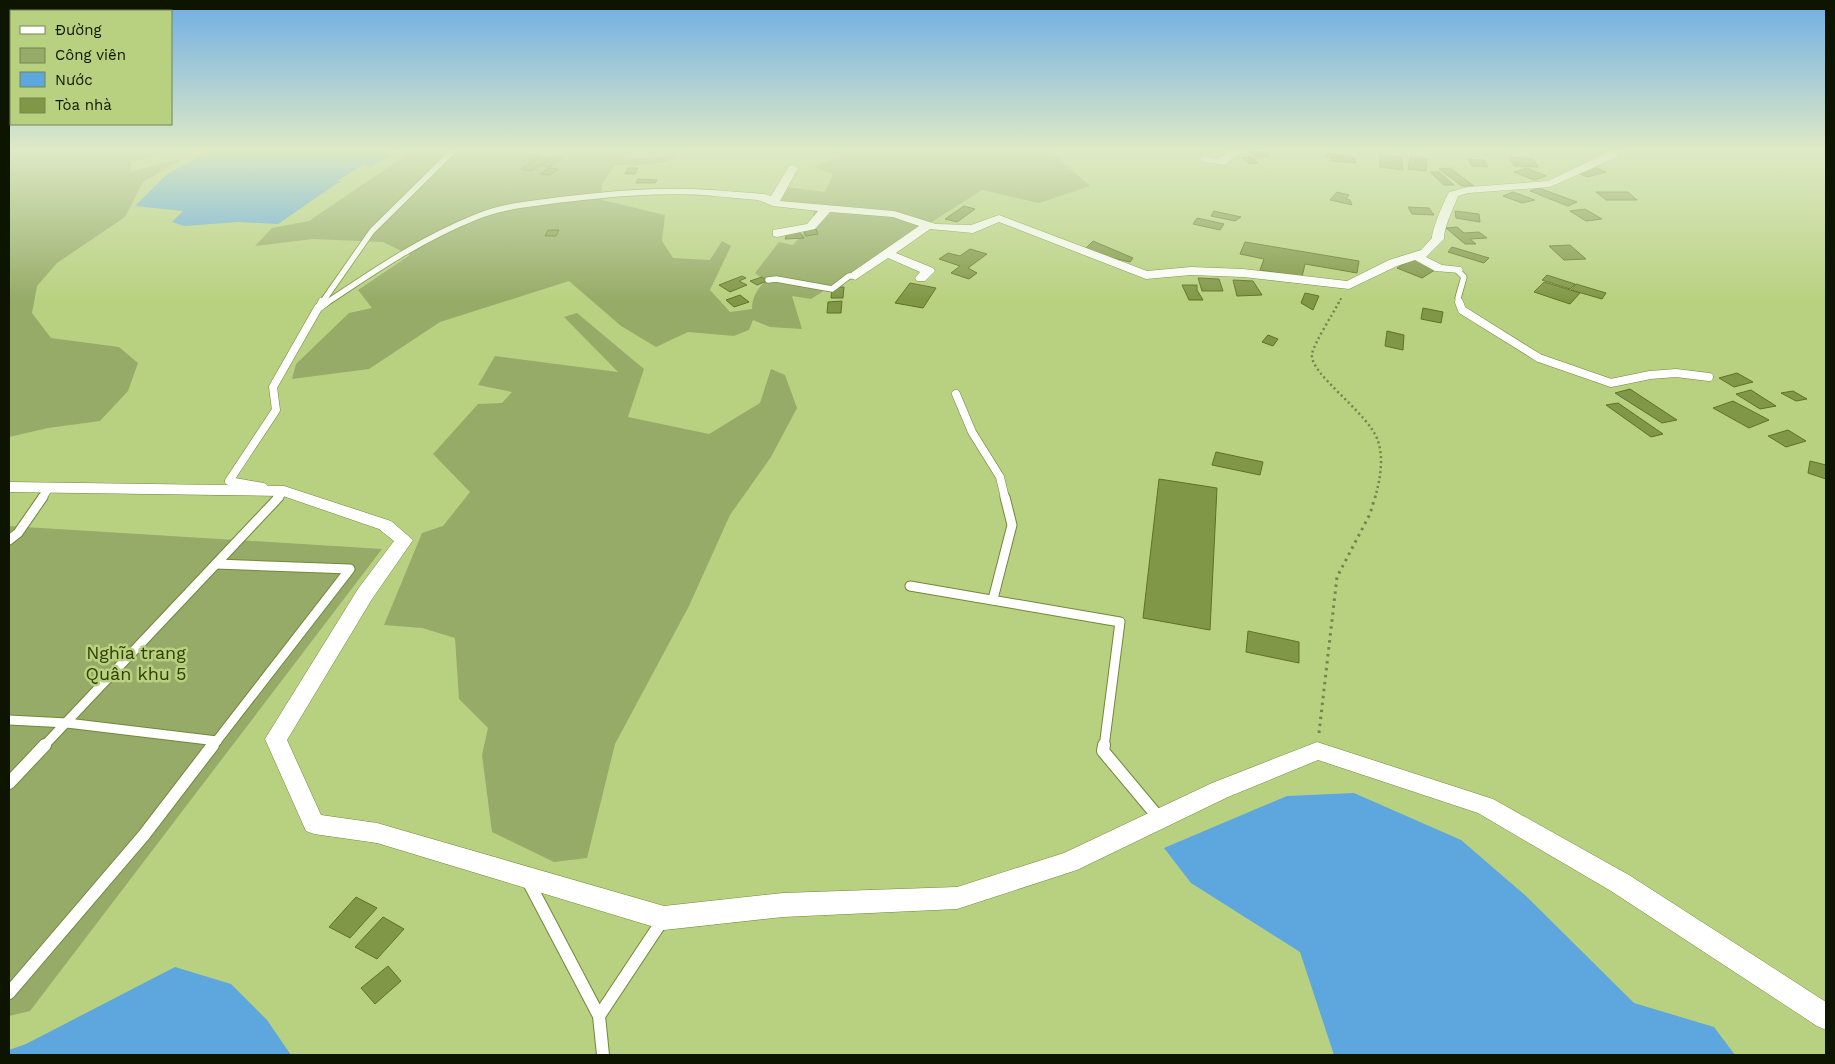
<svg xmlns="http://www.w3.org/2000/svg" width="1835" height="1064" font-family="'Work Sans',sans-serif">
<rect width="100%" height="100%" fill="#b8d180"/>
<g fill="#96ab67">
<polygon points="9,151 170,151 132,162 130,172 186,157 143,182 125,217 57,263 37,286 32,313 51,338 119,347 138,363 128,391 100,421 48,428 9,437"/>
<path d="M412,151h199l22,8 45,-3c-19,11 -42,9 -63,9l-13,19v16l63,15 -3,26 11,17 37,2 12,-19 9,5 -21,44 20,22 22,-3c0,-11 5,-21 14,-28l-11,-8 24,-31 14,3 18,-21 4,-17 -42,-4 13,-16 39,5 8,-18 -19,-7 35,-16h197l11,6 33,29 -51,17 -57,-13 -171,109 -19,-3 10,33 -32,-2 -17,-7 -4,10 -15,6 -46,-4 -32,15 -35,-21 -52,-45 -129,41 -71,47 -77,10 4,-15 53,-51 23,-5 -14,-18 52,-35 -27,-13 -70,-3 -58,7 17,-18 37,-7z"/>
<polygon points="577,313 644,369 628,417 709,434 760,403 771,369 785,375 797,408 771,457 730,515 689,606 615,744 587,858 554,862 492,832 482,755 488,728 459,699 455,638 422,628 384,625 422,533 443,526 470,492 433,454 478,404 502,403 512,392 478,385 495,356 618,372 564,317"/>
<polygon points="9,526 382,549 30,1011 9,1016"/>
</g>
<g fill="#5da6de">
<polygon points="211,151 399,151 371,167 364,164 337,181 342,182 336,184 278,224 238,222 184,226 172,222 183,211 135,206 167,174"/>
<polygon points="1354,793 1461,840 1526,896 1634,1003 1714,1027 1735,1055 1334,1055 1300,952 1191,883 1164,848 1287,796"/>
<polygon points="175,967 231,984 267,1020 291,1055 9,1055 9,1050 26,1044"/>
</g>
<g fill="#809747" stroke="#5e7322">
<polygon points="1264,151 1270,156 1256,157 1251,152"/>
<polygon points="1325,154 1352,156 1353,159 1326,157"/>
<polygon points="530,155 540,156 531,162 521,160"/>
<polygon points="1380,155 1402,158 1403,170 1380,167"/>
<polygon points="540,157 549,159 531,171 521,169"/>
<polygon points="554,157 563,158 549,167 540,165"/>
<polygon points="1250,157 1258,163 1250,164 1242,158"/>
<polygon points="1410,157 1427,159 1426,171 1408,169"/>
<polygon points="1509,157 1533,159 1538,167 1514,166"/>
<polygon points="1330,158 1355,159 1356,163 1331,161"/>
<polygon points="1468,159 1484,160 1488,167 1472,166"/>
<polygon points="1594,167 1606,172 1587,177 1576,172"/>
<polygon points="549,168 558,169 550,175 540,174"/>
<polygon points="628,168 638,168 635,174 625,174"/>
<polygon points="1450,168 1474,186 1462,186 1439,169"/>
<polygon points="1527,168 1546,176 1534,180 1514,172"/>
<polygon points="1430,172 1439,172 1454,185 1444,185"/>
<polygon points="638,179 657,180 655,183 636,183"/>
<polygon points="1539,188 1577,202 1568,206 1530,191"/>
<polygon points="1337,192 1349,195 1346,199 1350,200 1352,205 1330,200"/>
<polygon points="1513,192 1535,200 1522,203 1503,196"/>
<polygon points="1596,192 1628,192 1637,200 1606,200"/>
<polygon points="964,206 975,209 957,222 945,219"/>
<polygon points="1408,207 1429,208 1434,215 1412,214"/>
<polygon points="1585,209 1602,219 1586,221 1570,211"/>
<polygon points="1214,211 1241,217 1235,221 1211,216"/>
<polygon points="1455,211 1479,214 1480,222 1456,218"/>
<polygon points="1197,218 1224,224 1220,230 1193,224"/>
<polygon points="1457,227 1464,233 1479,232 1487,238 1470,239 1476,244 1465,244 1446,228"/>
<polygon points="816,229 818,234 806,236 803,230"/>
<polygon points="548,230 559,230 556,236 545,236"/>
<polygon points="799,232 804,238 785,239 787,234"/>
<polygon points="1093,241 1133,258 1130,262 1105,256 1086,248"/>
<polygon points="1245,242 1359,261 1357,273 1305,264 1302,277 1260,270 1264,259 1240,254"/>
<polygon points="1570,245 1586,259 1564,260 1549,246"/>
<polygon points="1452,247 1489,258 1484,263 1448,252"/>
<polygon points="970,249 987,254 968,268 977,273 969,279 951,273 960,266 939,259 948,253 960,256"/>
<polygon points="1413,259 1438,268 1422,278 1397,268"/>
<polygon points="1547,275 1575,284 1570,289 1542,280"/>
<polygon points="742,276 746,278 739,281 747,285 730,292 719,285"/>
<polygon points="762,277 767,281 757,285 750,281"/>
<polygon points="1198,278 1219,279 1223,291 1202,291"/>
<polygon points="1233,280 1253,281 1262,295 1237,296"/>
<polygon points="1544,282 1580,293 1570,304 1534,292"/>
<polygon points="910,283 936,288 923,308 895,303"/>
<polygon points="1576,284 1606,293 1602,299 1571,290"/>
<polygon points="1182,285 1197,285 1197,290 1203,300 1189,300"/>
<polygon points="832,287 844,287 843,298 831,298"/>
<polygon points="1305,293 1319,296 1313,310 1301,303"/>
<polygon points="740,295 749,302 734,307 726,300"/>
<polygon points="842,301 841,313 827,313 828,302"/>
<polygon points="1423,308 1443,312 1441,323 1421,319"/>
<polygon points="1387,331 1404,335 1403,350 1385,346"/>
<polygon points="1268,335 1278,339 1273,346 1262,342"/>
<polygon points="1737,373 1753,382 1734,387 1719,378"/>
<polygon points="1630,389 1677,420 1662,423 1615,393"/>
<polygon points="1751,390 1776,406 1760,409 1736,394"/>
<polygon points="1793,391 1807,399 1796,401 1781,393"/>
<polygon points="1733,401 1769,420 1749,428 1713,408"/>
<polygon points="1618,403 1663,434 1651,437 1606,405"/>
<polygon points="1788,430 1806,441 1786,447 1768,436"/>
<polygon points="1216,452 1263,462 1260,475 1212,465"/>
<polygon points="1810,461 1826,465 1826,479 1808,473"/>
<polygon points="1159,479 1217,488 1210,630 1143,618"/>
<polygon points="1248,631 1299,642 1299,663 1246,652"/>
<polygon points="356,897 377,908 350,938 329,927"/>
<polygon points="383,917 404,929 377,959 355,947"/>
<polygon points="388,966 401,981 375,1004 361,988"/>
</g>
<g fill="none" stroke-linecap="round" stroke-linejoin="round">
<g stroke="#718838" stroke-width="7">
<g id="lane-far3">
<polyline points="1457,270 1464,277 1458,298 1460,304"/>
<polyline points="768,280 776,279 832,289 849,276 855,276"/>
<polyline points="321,304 372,231 453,151"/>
<path d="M325,304c49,-33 96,-65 151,-87 26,-11 54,-13 82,-17 51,-6 103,-11 155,-7"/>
</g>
</g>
<g stroke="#718838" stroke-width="9">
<g id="lane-far2">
<polyline points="1459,302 1462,310 1539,358 1611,383 1650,375 1676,373 1709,377"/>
<polyline points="321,304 322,302"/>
<polyline points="956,394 972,432 1000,477 1005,498"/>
<polyline points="263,487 229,481 276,410 273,387 318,308 326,302"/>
<polyline points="42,498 48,489"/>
<polyline points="277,498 284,491"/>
</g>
</g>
<g stroke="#718838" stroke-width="11">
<g id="lane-far1">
<polyline points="9,540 18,533 43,497"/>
<polyline points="910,586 1120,622 1104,747"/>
<polyline points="993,599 1012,525 1005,497"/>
<polyline points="9,720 67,723 217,741"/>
<polyline points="43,747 279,497"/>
<polyline points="212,747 350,569 216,564"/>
</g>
</g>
<g stroke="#718838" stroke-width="14">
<g id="lane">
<polyline points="1104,745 1103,751 1159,818"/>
<polyline points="9,783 45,745"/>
<polyline points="528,881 599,1016"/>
<polyline points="9,993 144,835 213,745"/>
<polyline points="603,1055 599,1016 664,918"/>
</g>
</g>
<g stroke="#718838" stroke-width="1">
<g id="street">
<polygon points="1229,151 1241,151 1225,165 1204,162 1199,159 1204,156 1219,159"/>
<path d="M1610,151h10l-5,7 -65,29 -82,6 -10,3c-5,14 -14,30 -14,43l-18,18 16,8 19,2 2,3 -2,3 -26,-2 -20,-11 -18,6 -48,23 -106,-12 -52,-2 -45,4 -147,-57 -26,11 -43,-4 -34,24 37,15 2,3 -10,10h-8l-2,-3 5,-6 -32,-14 -33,22 -6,-4 2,-3 68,-47 -26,-9 -63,-5 -15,17 -38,8 -4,-1v-6l34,-6 11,-13 -45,-5 -15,-6 -45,-4 -6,-3 6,-3 52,4 6,2 18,-30 4,-1 5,3 -18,33 114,10 42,13 35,1 28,-10 148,56 44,-4 52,2 104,12 42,-21 32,-10 11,-12c0,-9 12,-37 17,-46l19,-5 80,-6z"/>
<polygon points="9,482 284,486 391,521 413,540 372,599 287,740 321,815 377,823 664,906 783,893 957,887 1064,853 1212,783 1317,742 1493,799 1629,875 1826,1002 1826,1030 1817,1026 1611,891 1478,813 1318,760 1228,797 1077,870 957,909 783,917 664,930 377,843 314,834 306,831 265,739 358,589 394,541 379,529 283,496 9,492"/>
</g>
</g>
<polyline stroke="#73854c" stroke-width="2" stroke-dasharray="2 2.5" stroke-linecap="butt" points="1338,304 1342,297"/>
<path stroke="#73854c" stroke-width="2.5" stroke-dasharray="2 3" stroke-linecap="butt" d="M1339,302c-6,12 -25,41 -27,52 -3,20 57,59 66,87 6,18 2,39 -3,57"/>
<polyline stroke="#73854c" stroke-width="3" stroke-dasharray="2.5 4.5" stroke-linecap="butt" points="1319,733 1337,577 1370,514 1375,497"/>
<use href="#lane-far3" stroke="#fff" stroke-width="5.5"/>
<use href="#lane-far2" stroke="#fff" stroke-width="8"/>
<use href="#lane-far1" stroke="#fff" stroke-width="9"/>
<use href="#lane" stroke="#fff" stroke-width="12"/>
<use href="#street" fill="#fff" fill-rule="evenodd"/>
</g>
<linearGradient id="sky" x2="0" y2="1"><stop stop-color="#70aee4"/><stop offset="0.5" stop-color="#dfeac6"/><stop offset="1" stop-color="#dfeac6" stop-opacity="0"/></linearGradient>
<rect width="1835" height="300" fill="url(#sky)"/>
<g text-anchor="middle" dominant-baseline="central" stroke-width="5" stroke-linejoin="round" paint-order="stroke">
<g font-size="18" fill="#303f00" stroke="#b8d180">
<text x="136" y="652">Nghĩa trang<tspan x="136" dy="21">Quân khu 5</tspan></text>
</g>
</g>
<rect width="1835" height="1064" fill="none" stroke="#0d1500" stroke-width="20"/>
<rect x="10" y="10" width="162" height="115" fill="#b8d180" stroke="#74864d"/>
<rect x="20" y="26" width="25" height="8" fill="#ffffff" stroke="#74864d"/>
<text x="55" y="35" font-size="15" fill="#0d1500">Đường</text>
<rect x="20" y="48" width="25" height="15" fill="#96ab67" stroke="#74864d"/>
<text x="55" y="60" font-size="15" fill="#0d1500">Công viên</text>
<rect x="20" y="72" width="25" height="15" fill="#5da6de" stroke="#74864d"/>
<text x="55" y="85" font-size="15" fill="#0d1500">Nước</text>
<rect x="20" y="98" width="25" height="15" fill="#809747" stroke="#74864d"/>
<text x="55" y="110" font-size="15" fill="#0d1500">Tòa nhà</text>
</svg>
